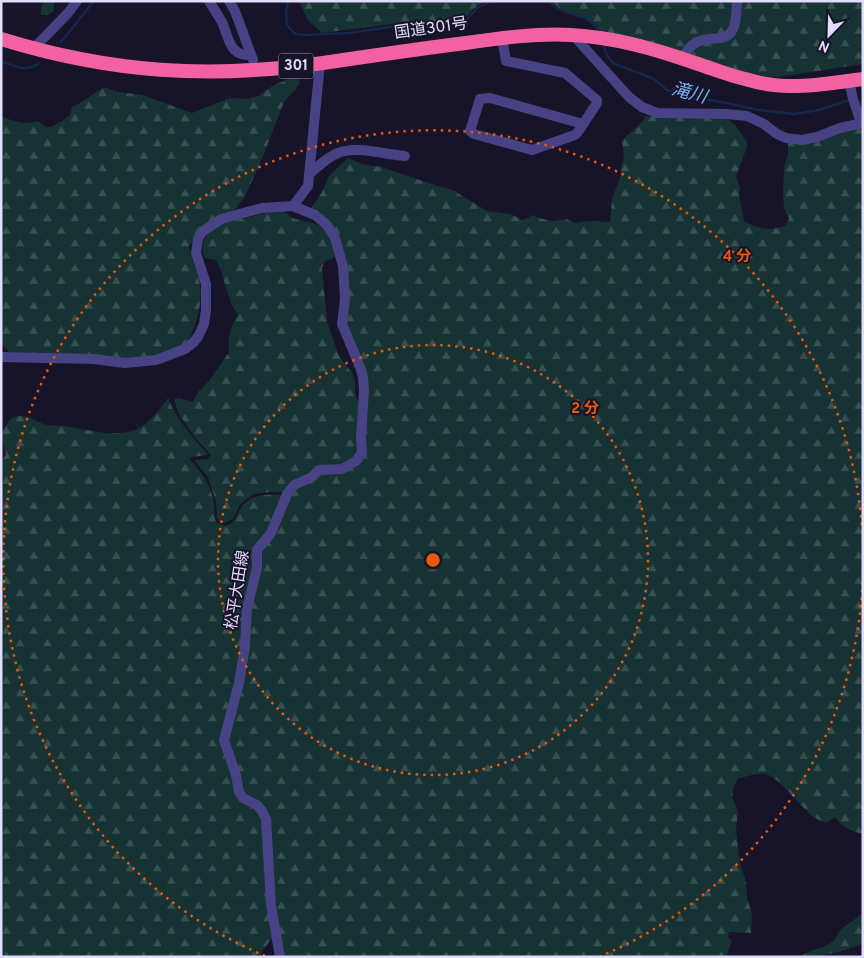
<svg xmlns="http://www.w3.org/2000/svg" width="864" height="958" font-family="Overpass,'Noto Sans JP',sans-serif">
<defs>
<pattern id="forest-firs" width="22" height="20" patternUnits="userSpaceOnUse" patternTransform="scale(1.25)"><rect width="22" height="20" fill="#163232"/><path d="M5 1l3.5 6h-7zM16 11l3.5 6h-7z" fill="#384f51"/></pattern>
</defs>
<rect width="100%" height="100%" fill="#171328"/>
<g fill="url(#forest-firs)">
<polygon points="44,1 54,1 54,11 47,15 41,15 41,8"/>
<polygon points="299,1 486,1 473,9 466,17 457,24 445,27 439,27 429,25 412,29 392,24 322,33 307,19"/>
<path d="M553,1h182l-5,28 -49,23 -82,-21 -1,-5c-12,-12 -38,-11 -45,-25z"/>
<polygon points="740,1 863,1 863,64 779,77 758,76 690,55 692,47 725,39"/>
<path d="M294,77l6,4 -1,4 -15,17 -22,57 -17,37 -13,18 -30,15 -13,17c2,14 8,22 10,34 5,22 -3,47 -13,66l-47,14 -128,-5 -10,-12v-227c14,6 22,9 37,5l8,6h5l11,-6 8,-6 2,-8c12,-5 21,-14 32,-20l14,5 25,3 49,18 38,-15 18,1 10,-3 16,-11z"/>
<path d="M692,115l34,3 10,8 11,16v5l-11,29 4,11 -1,8 5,26c14,8 25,10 41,5l4,-7 -5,-11 -1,-16 1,-25 4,-12v-12l31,-3 35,-11h9v705c-13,-3 -20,-7 -28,-17l-9,6c-4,-2 -10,-4 -14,-7 -11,-9 -35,-41 -47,-42 -9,-1 -18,3 -27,4l-4,8 -2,11 6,15 -2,18 4,34 6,17 1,18 5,14 -1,20 -22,-1 -1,5 4,4 -6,16h-444l-15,-139 -21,-20 -20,-58 32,-185 31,-61 25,-17 44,-15 8,-78 -20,-55 -3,-73 -33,-46 12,-18 7,-16 19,-18 14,6 19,3 57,19 15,4 34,21 23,3 13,6 10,-5 6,3 13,3 14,-2 9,4 14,-2 21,1 2,-23 8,-21 2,-15 2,-5 -2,-17c8,-9 18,-15 24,-25l20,2z"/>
<path d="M275,210c13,1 12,6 21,9 16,5 28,2 35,21 3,7 5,10 2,18l-8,3 -3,7 5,54 12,34 14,18 2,9v10l5,15v44l-18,14 -23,3 -33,23h-17l-15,2 -9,6 -5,5 -7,14 -9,4 -5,-2 -2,-4 -1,-16 -8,-24 -14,-17 13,-1 4,-4 -19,-21 -14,-22 -4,-13 5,-1 14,4 5,-10 11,-11 20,-29c-2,-13 2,-26 9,-37 -12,-16 -12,-37 -22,-55l-11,-2c-8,-16 6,-31 20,-37 5,-2 11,-1 16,-2 11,-2 23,-6 34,-9z"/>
<path d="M168,398c9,23 25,39 40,57l-16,2 -2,2c10,13 19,22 23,39 2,8 0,16 3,24l9,4c14,-4 11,-16 21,-24 11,-9 26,-7 39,-7l-27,51 -14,100 -21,94 13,45 27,29 11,122 -11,14 -3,7h-259v-496l5,-6c-5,-15 -6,-27 6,-37 4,-2 9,-2 15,-1 7,1 13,7 21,8 7,1 15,0 23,2 19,3 41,10 61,4 15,-4 27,-21 36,-33z"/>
<path d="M863,912v31c-17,9 -44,14 -62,14 6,-7 19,-8 28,-13 6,-3 7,-7 10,-12 6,-8 16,-11 24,-20z"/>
</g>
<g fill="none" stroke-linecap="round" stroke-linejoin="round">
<g stroke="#14274c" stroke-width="2.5">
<polyline points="288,1 286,13 287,25 295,34 304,35 350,33 396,26 408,30 429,27 442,29 458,25 467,19 477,8 491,1"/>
<path d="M550,1c11,17 40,10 49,31"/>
<polyline points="61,42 94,1"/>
<polyline points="602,42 607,55 613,63 654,79 667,90 684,96 711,100 759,110 794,114 819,110 849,100"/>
<path d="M1,61c13,5 26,12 38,2"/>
</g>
<g stroke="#474283" stroke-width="10">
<path d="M209,1c4,7 9,14 13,21 7,16 7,34 29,33"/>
<polyline points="229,1 235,11 253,60"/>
<polyline points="573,35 629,97 642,107 657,113 727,114 747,116 764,124 777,134 786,138 802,140 817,137 840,128 863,123"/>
<polyline points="502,38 506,61 565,73 597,100 597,103 578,132 575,135 532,150 474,134 470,131 480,99 490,98 583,124"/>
<polyline points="33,49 68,13 77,1"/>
<path d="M683,59c12,-33 41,-10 50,-30 4,-8 3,-19 4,-28"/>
<polyline points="849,81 853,99 861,122"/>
<path d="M309,174c9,-7 18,-17 29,-21 17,-8 48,2 67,3"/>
<polyline points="293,206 308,186 320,63"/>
<polyline points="1,357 94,359 125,363 156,360 185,349 194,342 199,335 204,324 206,310 206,284 196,253 198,239 202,232 221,219 262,208 293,206 315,215 327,225 335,238 343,266 345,299 342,324 360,367 363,377 364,391 361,438 362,453 356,461 342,469 319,470 312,477 294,485 287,494 271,533 257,550 257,568 247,608 245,646 239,683 224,740 236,775 239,792 243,798 257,805 262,811 266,819 271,905 280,957"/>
</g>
<path stroke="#f262a1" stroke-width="14" d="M1,39c110,34 208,40 322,24 47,-7 95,-14 143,-20 35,-5 70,-10 105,-8 43,2 84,14 124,28 16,5 33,12 50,16 14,4 29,7 43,7 25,1 50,-4 75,-7"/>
</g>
<g fill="none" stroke="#e8590c" stroke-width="2.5" stroke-dasharray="2.5 5">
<circle cx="433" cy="560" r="215"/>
<path d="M863 575A430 430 0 0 1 601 956M265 956A430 430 0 1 1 863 545"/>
</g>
<g text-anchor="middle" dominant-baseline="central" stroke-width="4" stroke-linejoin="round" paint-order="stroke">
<rect fill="#171328" stroke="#a5a0bc" stroke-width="1" x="278.5" y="53.5" width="35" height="25" rx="4"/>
<g font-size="15" font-weight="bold" fill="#e2ddfc">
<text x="296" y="66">301</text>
</g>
<g font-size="16" fill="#e2ddfc" stroke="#171328">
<text transform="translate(431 29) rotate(-8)">国道301号</text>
<text transform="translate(238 590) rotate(-81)">松平大田線</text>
</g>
<g font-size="18" font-style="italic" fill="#74b3f4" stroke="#171328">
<text transform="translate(689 94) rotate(15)">滝川</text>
</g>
</g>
<circle cx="433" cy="560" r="8" fill="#e8590c" stroke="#171328" stroke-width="2.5"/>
<g font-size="15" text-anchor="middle" font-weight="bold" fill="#e8590c" stroke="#171328" stroke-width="4" stroke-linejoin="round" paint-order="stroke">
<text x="737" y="261">4 分</text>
<text x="585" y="413">2 分</text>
</g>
<rect width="864" height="958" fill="none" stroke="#e2ddfc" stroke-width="5"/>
<g transform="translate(829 35) rotate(203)" stroke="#171328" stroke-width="4" paint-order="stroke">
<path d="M0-4L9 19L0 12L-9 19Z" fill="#e2ddfc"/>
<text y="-8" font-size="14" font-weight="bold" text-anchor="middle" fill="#e2ddfc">N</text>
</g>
</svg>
